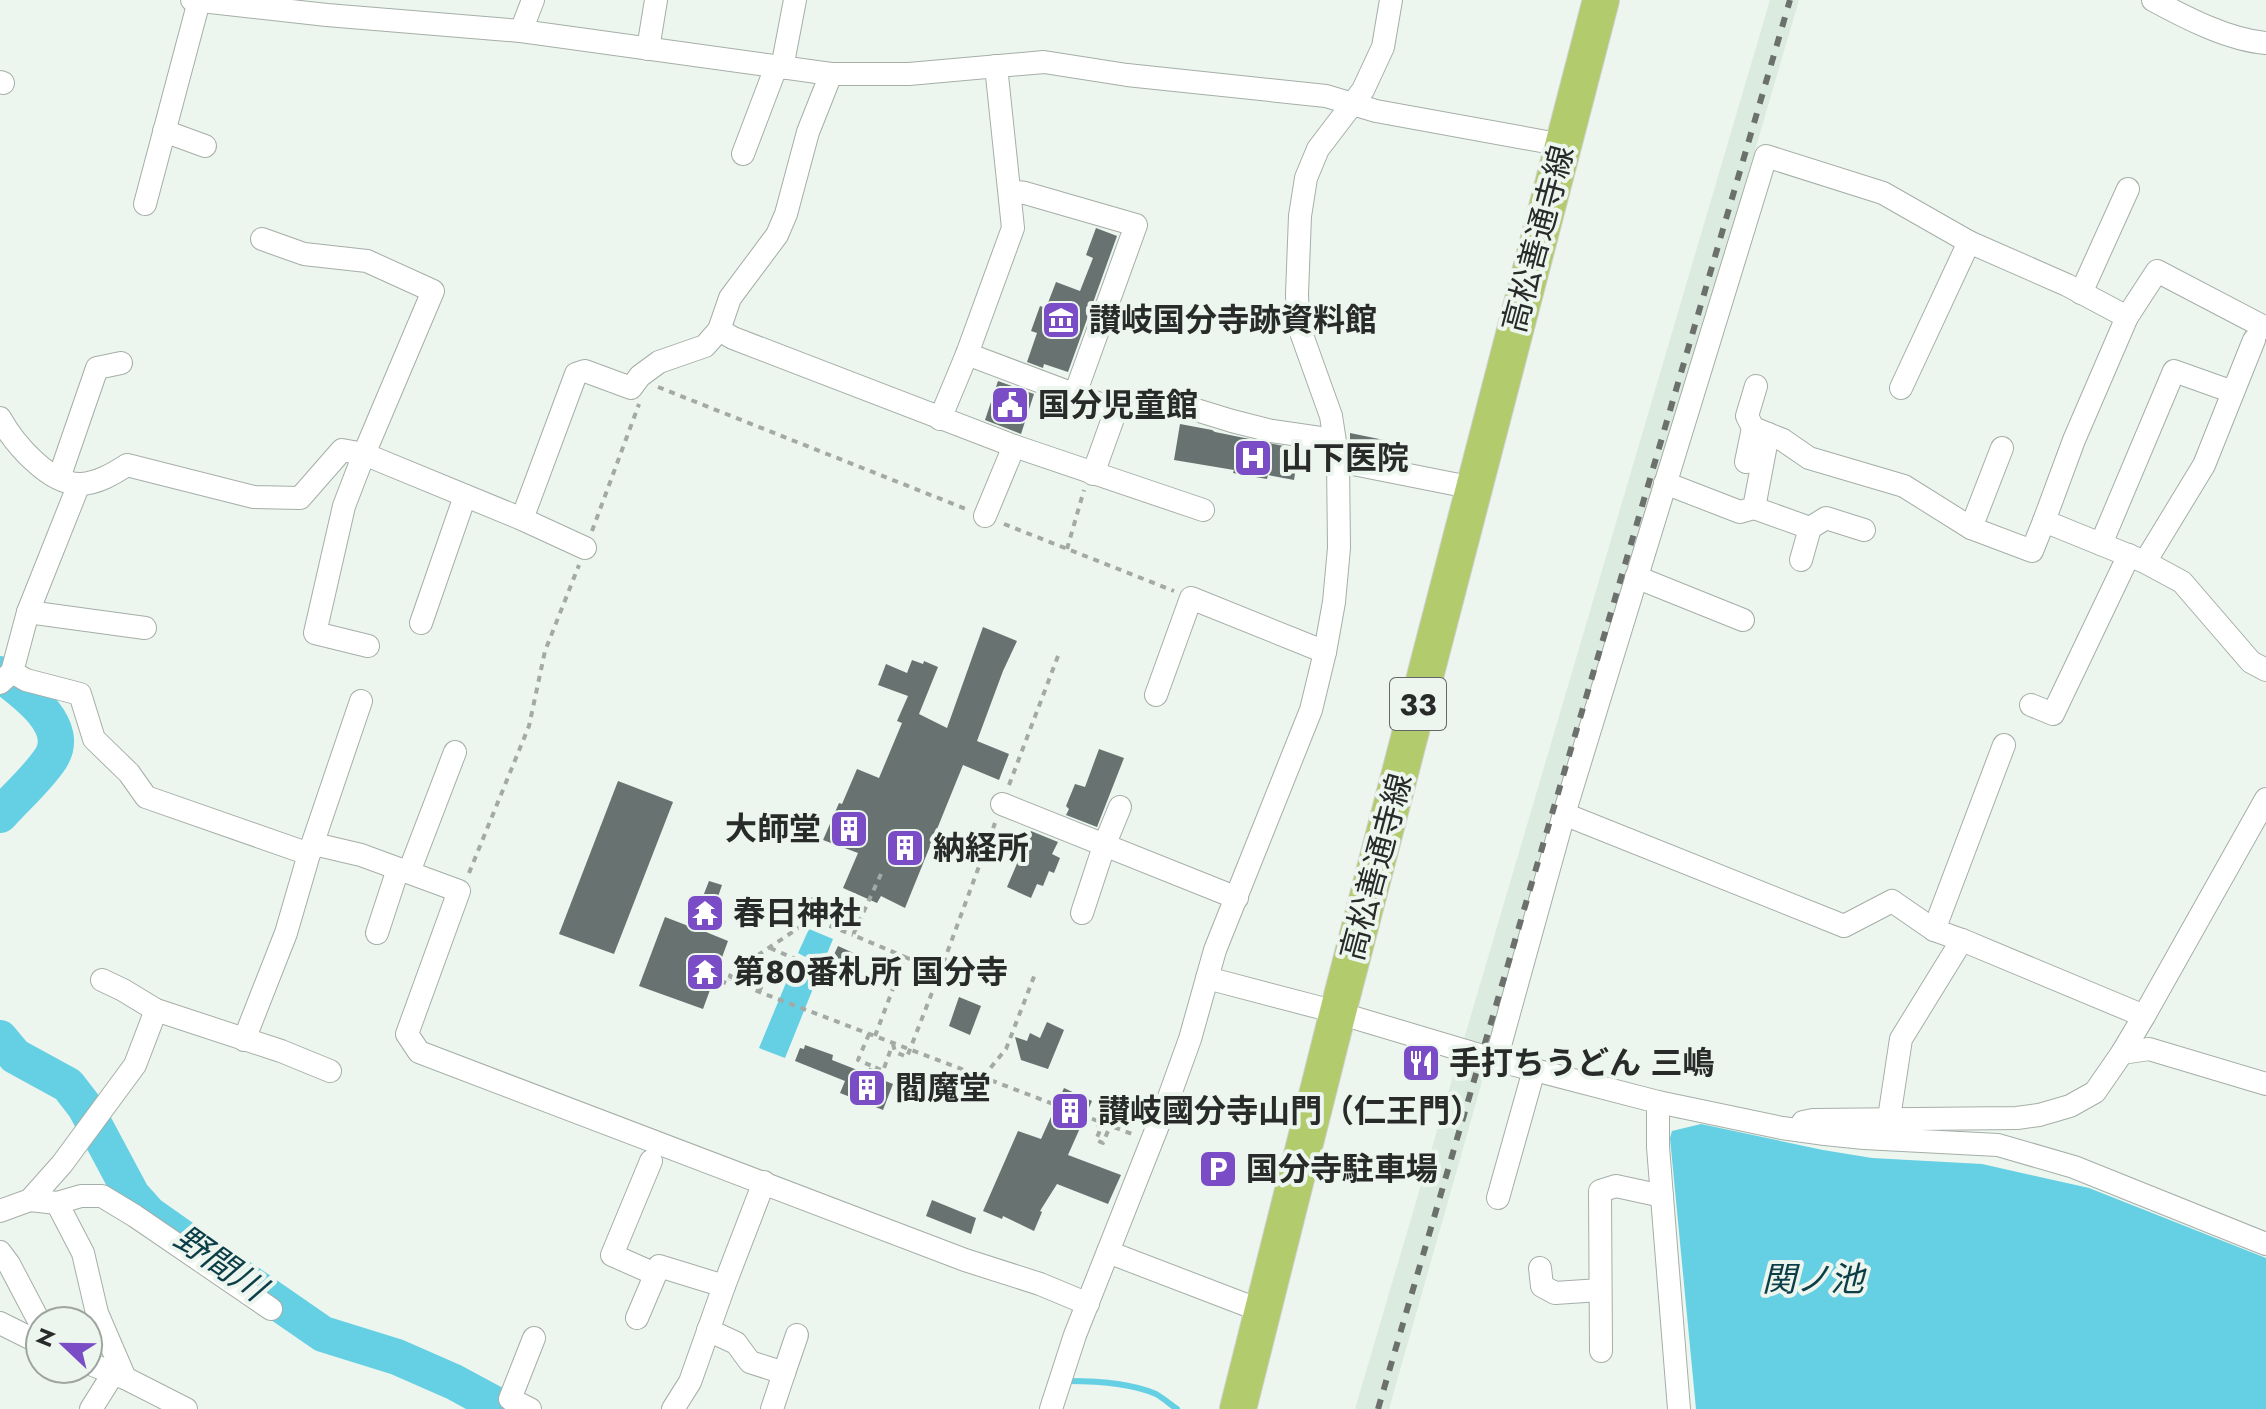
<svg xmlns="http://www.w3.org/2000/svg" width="2266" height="1409" font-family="Jost,'Noto Sans JP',sans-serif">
<rect width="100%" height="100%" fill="#ecf5ee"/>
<polygon fill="#dbebdf" points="1770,0 1799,0 1489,1057 1389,1409 1355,1409"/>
<g fill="#65cfe3">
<polygon points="809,929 833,939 785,1058 759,1048 793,966 805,970 809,959 798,953"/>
<polygon points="1701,1124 1823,1150 1872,1158 1982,1164 2089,1188 2266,1258 2266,1409 1696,1409 1670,1138 1672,1131"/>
</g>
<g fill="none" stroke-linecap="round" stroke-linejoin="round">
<path stroke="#65cfe3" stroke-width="6" d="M1068,1381c26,0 63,2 88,13 7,4 14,10 21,15"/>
<g stroke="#65cfe3" stroke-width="36">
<path d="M0,674c22,17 72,51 51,84 -13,20 -35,39 -51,57"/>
<polyline points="0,1038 15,1056 68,1085 85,1107 132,1195 149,1214 183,1238"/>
<polyline points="242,1278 323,1334 397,1357 454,1382 504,1409"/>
</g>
</g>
<g fill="#687371">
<polygon points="1096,228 1117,236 1068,372 1044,364 1043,368 1027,362 1037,333 1031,331 1040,306 1046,308 1056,282 1080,291 1093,258 1086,255"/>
<polygon points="998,381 1034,394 1021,434 985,420"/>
<polygon points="1180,424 1212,430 1215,432 1299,449 1294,480 1268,475 1267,479 1233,473 1234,470 1174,460"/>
<polygon points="1350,433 1384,440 1381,455 1350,449"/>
<polygon points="983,627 1017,641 1003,671 977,741 1009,754 999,780 963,765 905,908 881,896 877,903 843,888 858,853 823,840 839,803 842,804 857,769 879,778 902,723 897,721 908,696 878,685 886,664 907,673 912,660 923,664 924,661 938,667 919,714 947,728"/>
<polygon points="1099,749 1124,758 1097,827 1066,815 1069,809 1066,806 1075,784 1085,787"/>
<polygon points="618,781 673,802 614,954 559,934"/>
<polygon points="1031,831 1058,842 1052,854 1060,858 1054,873 1049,871 1043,886 1037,884 1031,898 1007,887"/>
<polygon points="709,881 722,885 706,932 728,941 703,1009 639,986 665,917 691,927"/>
<polygon points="838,946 860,956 849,983 826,972"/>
<polygon points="763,961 785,970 778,985 771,982 770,984 756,978"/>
<polygon points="959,997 981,1006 970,1035 949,1026"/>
<polygon points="1047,1022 1064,1030 1048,1069 1021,1060 1015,1037 1027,1041 1030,1033 1040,1038"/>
<polygon points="805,1045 833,1055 832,1060 893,1084 883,1110 840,1093 845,1081 795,1061 800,1048 804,1049"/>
<polygon points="1417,1051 1433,1056 1424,1078 1408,1071"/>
<polygon points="1064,1088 1092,1101 1068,1155 1121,1175 1108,1204 1057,1184 1040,1211 1042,1212 1034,1231 1003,1216 1002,1219 983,1211 1018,1131 1041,1139"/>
<polygon points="932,1200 976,1218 971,1234 926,1216"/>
</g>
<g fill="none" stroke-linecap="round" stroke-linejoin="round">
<g stroke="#a5aea7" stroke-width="24">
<g id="minor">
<polyline points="192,0 327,15 521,31 831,74 909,74 1044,62 1127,75 1326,96 1376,111 1563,145"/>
<path d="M2153,0c33,18 76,40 113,43"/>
<polyline points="521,31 533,0"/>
<polyline points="648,49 656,0"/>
<polyline points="782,68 795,0"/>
<polyline points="0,82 3,83"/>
<polyline points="164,131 205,146"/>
<polyline points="743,154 776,67"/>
<polyline points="1010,191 1025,193 1136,225 1075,394"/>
<polyline points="145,204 199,1"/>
<polyline points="262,239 304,254 367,261 433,291 364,454 344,506 315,633 368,646"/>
<polyline points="2081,293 2128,189"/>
<polyline points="719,330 733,338 1014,446 1203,510"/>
<polyline points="967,354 1116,410 1161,410 1180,405 1232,421 1272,431 1334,440"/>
<polyline points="1756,386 1747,416 1753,428 1768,434"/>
<polyline points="1901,388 1969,242"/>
<path d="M0,418c14,25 49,67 81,66 17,-1 32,-10 46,-19l127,32 46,1 42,-48 22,4 158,65 54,-145 9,-3 46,17 9,-12 19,-14 46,-16 14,-16 11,-32 47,-63 9,-21 22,-82 23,-58"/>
<polyline points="940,419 967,354 1013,228 996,66"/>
<polyline points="1338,461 1474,488"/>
<polyline points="1746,462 1753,428"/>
<polyline points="1093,474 1116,410"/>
<polyline points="59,478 97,368 121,363"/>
<polyline points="1665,483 1740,512 1754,508 1768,434 1783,440 1809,458 1904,486 1971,528 2032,551 2044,521 2145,562 2182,582 2251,662 2266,670"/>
<polyline points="1754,508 1810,528"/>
<polyline points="985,516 1014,446"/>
<polyline points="522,519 585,548"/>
<polyline points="2044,521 2074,440 2127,317"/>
<polyline points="1971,528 2002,448"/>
<polyline points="2101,544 2174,371 2233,392"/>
<polyline points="1801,560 1810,528 1826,518 1864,530"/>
<polyline points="2145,562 2204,465 2254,340"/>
<polyline points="1636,577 1743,620"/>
<polyline points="28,612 145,628"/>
<polyline points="421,623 465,496"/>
<polyline points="12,672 26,680 80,694 94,739 129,773 146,797 309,854"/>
<polyline points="0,683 12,672 28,612 79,484"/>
<polyline points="1156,695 1191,598 1325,652"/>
<polyline points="2031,705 2053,714 2129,555"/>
<polyline points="1002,804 1237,898"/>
<polyline points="1564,814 1844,926 1892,901 1934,930 1962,940"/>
<polyline points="314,844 361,855 459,891 407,1034 419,1052 965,1260 1040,1284 1088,1304"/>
<polyline points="409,872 455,752"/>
<polyline points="1082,913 1104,846 1120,807"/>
<polyline points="1934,930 2004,745"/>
<polyline points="377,933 398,869"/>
<polyline points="1207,978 1325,1009 1496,1060 1658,1102 1782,1128 1825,1134 1864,1138 1998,1145 2074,1167 2266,1244"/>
<polyline points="102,980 123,990 156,1010 281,1051 330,1071"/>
<polyline points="244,1040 286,933 309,854 361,701"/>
<polyline points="2122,1053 2149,1049 2266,1084"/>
<polyline points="1496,1060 1564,814 1766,156 1883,193 1969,242 2067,285 2127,317 2157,271 2266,328"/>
<polyline points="1658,1102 1658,1147 1679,1409"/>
<polyline points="1889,1118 1901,1039 1962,940 2144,1016"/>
<polyline points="1803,1122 1813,1120 2017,1118 2039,1115 2070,1106 2095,1092 2122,1053 2144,1016 2266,799"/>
<polyline points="651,1161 612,1255 655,1274"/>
<polyline points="1498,1198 1534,1070"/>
<polyline points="30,1200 57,1203 81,1196 102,1196 135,1216 271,1309"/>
<polyline points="57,1203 83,1253 97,1313 125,1378"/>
<polyline points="0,1211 30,1200 62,1164 135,1065 156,1010"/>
<polyline points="0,1252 9,1264 40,1323"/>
<polyline points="1108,1252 1262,1311"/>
<polyline points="1540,1268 1542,1286 1555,1293 1600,1290"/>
<polyline points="724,1286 764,1182"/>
<polyline points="637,1318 659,1266 724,1286 690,1382 673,1409"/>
<polyline points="0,1323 40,1343"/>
<polyline points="708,1330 736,1343 750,1362 784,1373 772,1409"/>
<polyline points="1601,1351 1600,1191 1616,1186 1662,1196"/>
<polyline points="88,1363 125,1378 186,1409"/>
<polyline points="784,1373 797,1335"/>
<polyline points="91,1409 113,1374"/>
<polyline points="530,1409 510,1399 534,1338"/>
<polyline points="1051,1409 1075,1335 1168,1100 1190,1039 1215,950 1311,710 1325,652 1334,602 1339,548 1338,461 1331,416 1298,324 1297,294 1300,216 1306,178 1318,149 1363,90 1383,47 1391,0"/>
</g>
</g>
<g stroke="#d0d0d0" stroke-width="38">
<polyline id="primary" points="1238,1409 1342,996 1601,0"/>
</g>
<g stroke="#a3aaa5" stroke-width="4" stroke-dasharray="6 6" stroke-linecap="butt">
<polyline points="658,387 966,509"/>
<polyline points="1004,524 1174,591"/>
<polyline points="592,531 639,404"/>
<polyline points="1067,549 1084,490"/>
<polyline points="1009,785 1058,656"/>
<polyline points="469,873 529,726 545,651 579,565"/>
<polyline points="881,874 853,935 905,957"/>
<polyline points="821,922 835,903"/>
<polyline points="802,924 813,898"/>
<polyline points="836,927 848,910"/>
<polyline points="770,948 798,960"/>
<polyline points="715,974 721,977 719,980 728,984 729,980"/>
<polyline points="721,977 722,972 731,976 729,980 775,998 1132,1134"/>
<polyline points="737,983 746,963 812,919 853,935"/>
<polyline points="759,992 764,981"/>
<polyline points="869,1034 858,1060 872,1066"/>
<polyline points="875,1036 905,957 940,972 995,823"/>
<polyline points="893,1044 895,1052 907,1057 940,972"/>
<polyline points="869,1074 872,1066 883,1071 892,1046"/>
<polyline points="983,1077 1006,1049 1035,974"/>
<polyline points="1100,1122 1097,1129 1100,1130 1096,1140 1103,1143 1110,1126"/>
</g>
<use href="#minor" stroke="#fff" stroke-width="22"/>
<use href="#primary" stroke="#b2cb6d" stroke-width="36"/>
<polyline stroke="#6b706c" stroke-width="6" stroke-dasharray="10 10" stroke-linecap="butt" points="1378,1409 1790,0"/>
</g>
<defs>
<g id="museum-square" transform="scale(2)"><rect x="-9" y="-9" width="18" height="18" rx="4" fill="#7a4dc6" stroke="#ecf5ee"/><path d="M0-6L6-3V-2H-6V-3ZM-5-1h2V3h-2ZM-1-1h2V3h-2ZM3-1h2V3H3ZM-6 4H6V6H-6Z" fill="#fff"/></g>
<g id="civic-square" transform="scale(2)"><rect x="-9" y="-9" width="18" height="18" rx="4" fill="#7a4dc6" stroke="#ecf5ee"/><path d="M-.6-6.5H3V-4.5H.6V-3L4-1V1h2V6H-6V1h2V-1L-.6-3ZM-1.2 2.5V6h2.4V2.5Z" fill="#fff"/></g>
<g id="hospital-square" transform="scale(2)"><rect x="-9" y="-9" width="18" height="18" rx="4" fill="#7a4dc6" stroke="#ecf5ee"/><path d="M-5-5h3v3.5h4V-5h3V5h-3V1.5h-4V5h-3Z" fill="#fff"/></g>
<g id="building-square" transform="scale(2)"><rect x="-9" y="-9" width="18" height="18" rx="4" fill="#7a4dc6" stroke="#ecf5ee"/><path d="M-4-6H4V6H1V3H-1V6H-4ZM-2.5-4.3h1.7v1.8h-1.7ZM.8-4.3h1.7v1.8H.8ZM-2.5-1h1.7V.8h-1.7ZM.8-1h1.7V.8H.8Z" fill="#fff"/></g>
<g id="temple-square" transform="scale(2)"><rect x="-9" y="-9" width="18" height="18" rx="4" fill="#7a4dc6" stroke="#ecf5ee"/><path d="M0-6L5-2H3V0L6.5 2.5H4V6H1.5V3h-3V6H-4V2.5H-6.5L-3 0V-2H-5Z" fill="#fff"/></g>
<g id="restaurant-square" transform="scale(2)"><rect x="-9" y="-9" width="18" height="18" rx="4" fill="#7a4dc6" stroke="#ecf5ee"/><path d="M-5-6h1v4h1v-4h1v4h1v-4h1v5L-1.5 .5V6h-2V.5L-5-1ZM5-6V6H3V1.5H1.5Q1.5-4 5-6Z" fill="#fff"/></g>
<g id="parking-square" transform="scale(2)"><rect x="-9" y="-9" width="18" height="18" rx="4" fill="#7a4dc6" stroke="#ecf5ee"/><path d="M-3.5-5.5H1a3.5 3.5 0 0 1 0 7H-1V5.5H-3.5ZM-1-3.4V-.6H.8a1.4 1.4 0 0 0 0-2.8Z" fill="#fff"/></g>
</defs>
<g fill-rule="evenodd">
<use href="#museum-square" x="1061" y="320"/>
<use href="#civic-square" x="1010" y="405"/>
<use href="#hospital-square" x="1253" y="458"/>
<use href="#building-square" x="849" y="829"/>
<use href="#building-square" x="905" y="848"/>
<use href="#temple-square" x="705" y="913"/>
<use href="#temple-square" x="705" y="972"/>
<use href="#restaurant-square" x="1421" y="1063"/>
<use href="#building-square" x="867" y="1088"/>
<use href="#building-square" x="1070" y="1111"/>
<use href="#parking-square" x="1218" y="1169"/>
</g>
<g text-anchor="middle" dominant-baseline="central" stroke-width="8" stroke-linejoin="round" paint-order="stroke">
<rect fill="#ecf5ee" stroke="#636864" stroke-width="2" x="1390" y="678" width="56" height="52" rx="6"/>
<g font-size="30" font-weight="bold" fill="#282b29">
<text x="1418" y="704">33</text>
</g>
<g font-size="32" fill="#282b29" stroke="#ecf5ee">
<text transform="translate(1538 239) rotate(-75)">高松善通寺線</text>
<text transform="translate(1376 867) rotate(-75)">高松善通寺線</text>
</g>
<g font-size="32" font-weight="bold" fill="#282b29" stroke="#ecf5ee" text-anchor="start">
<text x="1089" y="320">讃岐国分寺跡資料館</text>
<text x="1038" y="405">国分児童館</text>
<text x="1281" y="458">山下医院</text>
<text x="821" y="829" text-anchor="end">大師堂</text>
<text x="933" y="848">納経所</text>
<text x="733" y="913">春日神社</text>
<text x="733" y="972">第80番札所 国分寺</text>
<text x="1449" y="1063">手打ちうどん 三嶋</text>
<text x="895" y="1088">閻魔堂</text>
<text x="1098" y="1111">讃岐國分寺山門（仁王門）</text>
<text x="1246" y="1169">国分寺駐車場</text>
</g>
<g font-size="34" font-style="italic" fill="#0c3e47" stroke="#ecf5ee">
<text transform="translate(220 1263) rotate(35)">野間川</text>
<text x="1813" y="1279">関ノ池</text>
</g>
</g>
<g transform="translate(64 1345) rotate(292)"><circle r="38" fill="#ecf5ee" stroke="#9ea49f" stroke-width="2"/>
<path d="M0-6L14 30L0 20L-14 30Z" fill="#7a4dc6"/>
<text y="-12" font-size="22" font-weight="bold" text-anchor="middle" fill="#282b29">N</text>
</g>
</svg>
